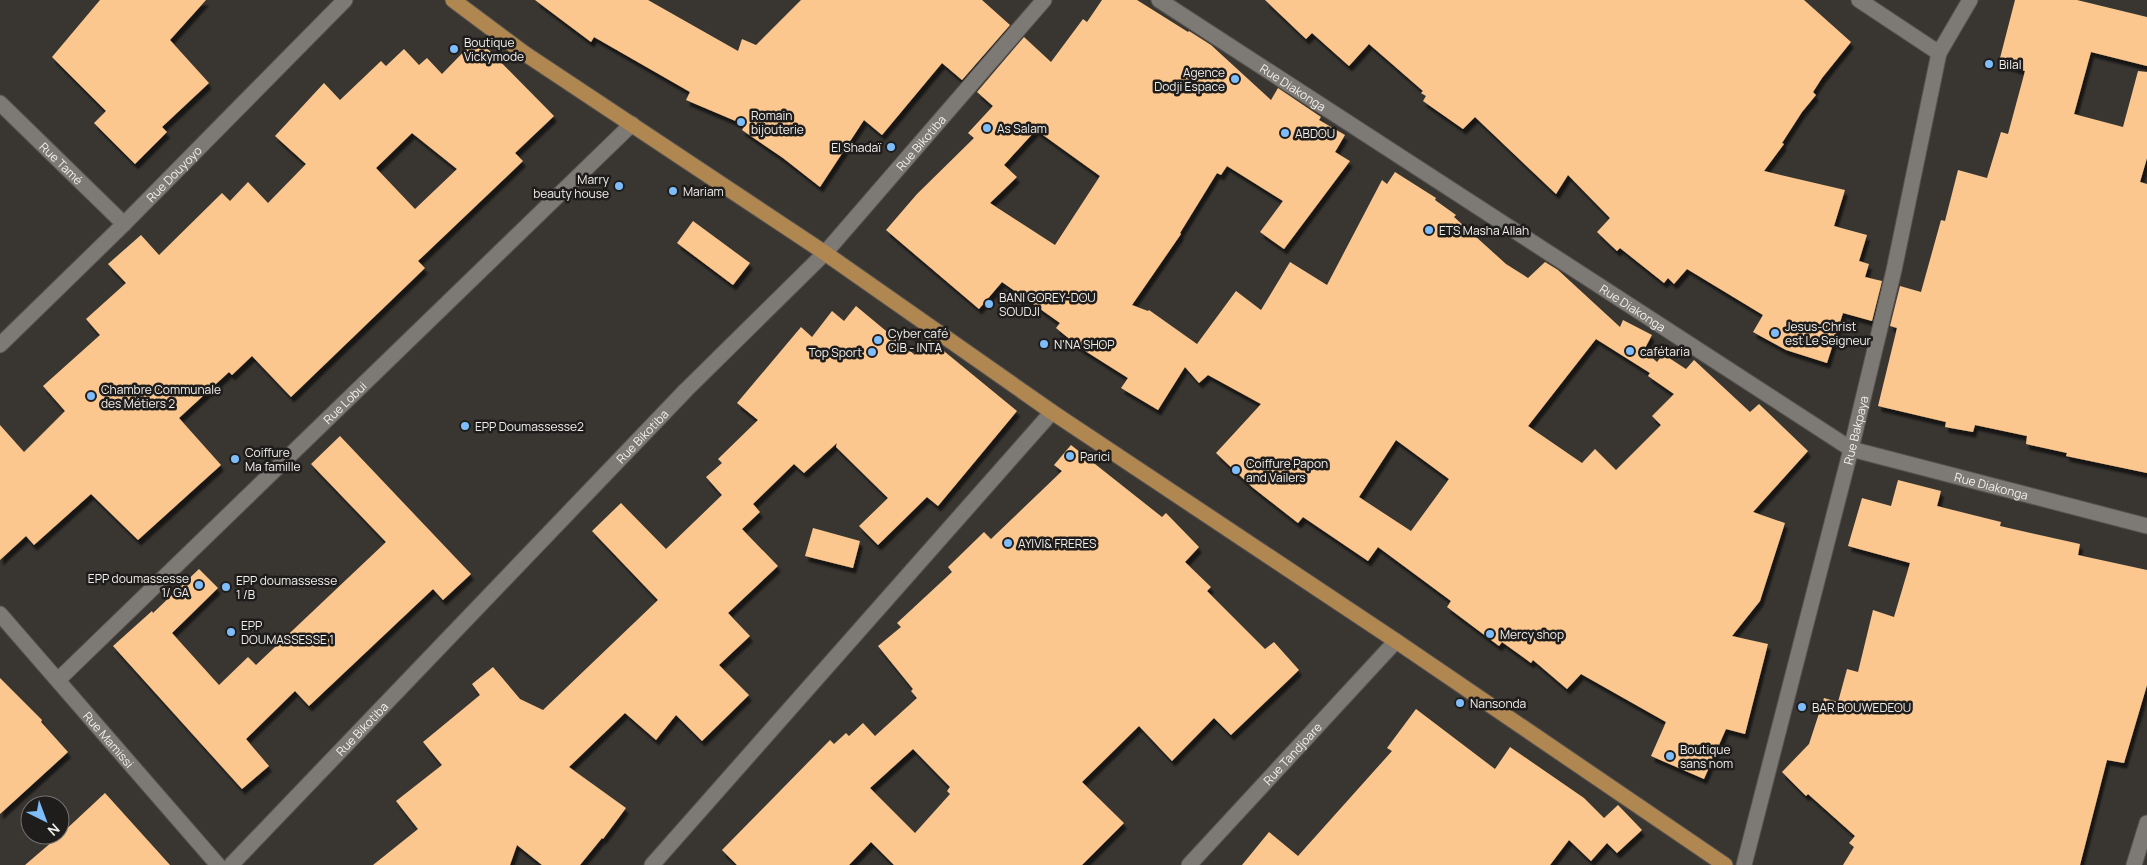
<svg xmlns="http://www.w3.org/2000/svg" width="2147" height="865" font-family="Manrope,sans-serif">
<defs>
<filter id="shadow"><feDropShadow dx="3" dy="5.5" stdDeviation="1" flood-color="#0009"/></filter>
</defs>
<rect width="100%" height="100%" fill="#393632"/>
<g fill="#fcc78e" fill-rule="evenodd" filter="url(#shadow)">
<polygon points="100,0 206,0 170,40 209,83 162,127 167,132 135,164 94,123 106,111 52,57"/>
<polygon points="535,0 648,0 738,51 742,39 756,45 801,0 982,0 1010,25 962,80 942,63 882,135 864,120 820,187 783,158 742,130 745,125 686,100 690,92 594,37 591,42"/>
<path d="M1102,0h35l51,32 1,-1 22,14 60,55 7,-12 43,29 -2,3 26,15 -10,17 15,9 -66,88 -24,-17 23,-31 -56,-35 -6,9 -4,-2 -37,60 1,1 -49,71 16,6 1,-1 48,34 39,-53 25,19 29,-48 37,23 55,-105 5,4 8,-12 41,26 -1,2 21,15 -2,2 52,47 22,14 17,-16 13,8 62,57 3,-7 29,15 -8,15 13,12 6,-8 23,15 8,-9 56,52 9,-8 49,47 -55,61 32,11 -25,78 -28,35 36,8 -23,90 -19,-5 -22,50 -53,-23 15,-34 -85,-48 -14,15 -34,-29 -2,3 -29,-21 -3,4 -52,-39 4,-6 -73,-54 -10,14 -65,-44 -5,6 -46,-36 -36,-34 45,-49 -53,-29 -9,8 -14,-16 -27,43 -37,-22 7,-10 -46,-29 -26,-21 4,-5 -58,-41 -23,27 -93,-79 31,-36 57,-56 -6,-5 25,-27 -16,-14 47,-55 27,25 32,-43 4,3zM1036,130l64,46 -45,69 -65,-42 27,-26 -13,-12zM1596,339l54,34 2,-3 -4,6 26,18 -22,22 9,9 -45,45 -21,-21 -13,14 -54,-37zM1396,440l53,39 -38,52 -52,-34z"/>
<polygon points="1265,0 1804,0 1851,42 1822,78 1813,92 1816,95 1802,112 1782,143 1784,144 1764,171 1845,190 1834,226 1867,235 1859,261 1869,264 1865,277 1882,281 1872,321 1843,313 1827,363 1786,350 1753,332 1763,315 1687,269 1674,284 1668,278 1664,283 1620,248 1617,251 1597,232 1610,218 1568,175 1556,194 1475,117 1463,129 1423,101 1426,96 1421,93 1423,91 1369,44 1349,66 1312,33 1306,39"/>
<polygon points="2015,0 2077,0 2147,17 2147,66 2091,52 2074,114 2123,127 2138,71 2147,72 2147,158 2140,182 2147,184 2147,473 2066,456 2067,453 2026,444 2027,436 1975,425 1973,432 1945,427 1946,422 1878,406 1897,328 1890,326 1900,286 1921,292 1941,220 1945,221 1958,170 1987,178 2001,132 2008,134 2025,71 1999,62"/>
<path d="M477,38l77,78 -39,37 8,8 -105,100 7,7 -134,129 -39,-41 -20,19 -3,-3 -50,46 42,47 -83,75 -47,-46 -57,51 -8,-9 -26,24v-135l24,27 41,-41 -22,-25 57,-51 -14,-16 40,-36 -18,-19 33,-29 18,20 63,-62 8,8 18,-19 20,21 38,-39 -31,-28 49,-53 16,17 41,-39 5,5 18,-17 15,16 8,-7 15,16zM412,133l45,36 -42,40 -39,-41z"/>
<polygon points="693,221 750,263 733,285 677,243"/>
<polygon points="856,306 915,355 928,338 1017,411 938,506 927,497 878,545 859,526 888,498 836,447 837,443 804,473 794,464 753,504 760,512 742,529 778,566 728,613 750,636 719,665 749,695 702,741 676,715 656,740 625,713 569,767 626,808 603,839 602,838 580,865 542,865 517,845 510,865 373,865 418,829 396,801 442,765 423,742 480,695 472,684 493,667 520,699 543,710 658,600 592,531 621,503 666,549 722,495 706,477 722,463 718,459 758,420 737,403 801,327 812,337 832,311 844,321"/>
<polygon points="340,436 471,574 443,600 433,589 309,706 295,691 246,739 269,766 242,789 113,646 152,611 153,613 199,569 218,588 172,633 219,685 248,657 256,665 386,542 311,464"/>
<path d="M1071,445l91,72 4,-4 33,34 -14,15 26,25 -4,4 58,58 9,-7 25,28 -68,65 -17,-17 -42,43 -33,-35 -57,56 42,41 -42,42h-188l-23,-23 -22,23h-112l-15,-15 108,-110 4,4 12,-11 3,3 14,-13 12,13 42,-38 -6,-7 2,-2 -35,-43 23,-19 -4,-4 55,-51 -4,-5 36,-35 7,7 71,-68 -8,-6zM913,749l37,38 -3,4 3,3 -35,39 -45,-45z"/>
<polygon points="1898,480 1941,491 1937,506 2001,522 2000,526 2080,544 2078,555 2147,570 2147,685 2124,763 2107,760 2080,865 1843,865 1854,847 1849,843 1855,836 1808,794 1806,796 1782,772 1809,744 1824,698 1838,702 1847,669 1858,672 1873,610 1894,617 1910,563 1848,546 1862,498 1891,506"/>
<polygon points="813,528 860,541 853,568 805,556"/>
<polygon points="0,678 42,720 41,722 68,752 0,814"/>
<polygon points="1416,709 1495,769 1510,747 1584,798 1604,818 1618,805 1642,830 1617,853 1607,843 1591,861 1569,840 1550,865 1242,865 1269,832 1298,856 1392,751 1387,748"/>
<polygon points="105,793 170,865 25,865 60,835"/>
</g>
<g fill="none" stroke-linecap="round" stroke-linejoin="round">
<g stroke="#565351" stroke-width="17">
<g id="minor">
<path id="s1" d="M1159,0l692,449 296,77"/>
<polyline points="1859,0 1939,53"/>
<path id="s2" d="M0,103l124,121"/>
<path id="s3" d="M0,345l124,-121 221,-224"/>
<path id="s4" d="M0,614l218,251"/>
<path id="s5" d="M58,680l574,-556"/>
<path id="s6" d="M231,865l455,-475 139,-137 219,-253"/>
<polyline points="652,865 1052,412"/>
<path id="s7" d="M1189,865l207,-224"/>
<path id="s8" d="M1744,865l107,-416 43,-179 45,-217 31,-53"/>
<polyline points="2134,865 2147,823"/>
</g>
</g>
<g stroke="#565351" stroke-width="17">
<polyline id="major" points="453,0 524,53 825,253 1052,412 1396,641 1725,865"/>
</g>
<use href="#minor" stroke="#7d7975" stroke-width="15"/>
<use href="#major" stroke="#b08651" stroke-width="15"/>
</g>
<g fill="#7ebdf9" stroke="#1f1d1c" stroke-width="2">
<circle cx="454" cy="49" r="5"/>
<circle cx="1989" cy="64" r="5"/>
<circle cx="1235" cy="79" r="5"/>
<circle cx="741" cy="122" r="5"/>
<circle cx="987" cy="128" r="5"/>
<circle cx="1285" cy="133" r="5"/>
<circle cx="891" cy="147" r="5"/>
<circle cx="619" cy="186" r="5"/>
<circle cx="673" cy="191" r="5"/>
<circle cx="1429" cy="230" r="5"/>
<circle cx="989" cy="304" r="5"/>
<circle cx="1775" cy="333" r="5"/>
<circle cx="878" cy="340" r="5"/>
<circle cx="1044" cy="344" r="5"/>
<circle cx="1630" cy="351" r="5"/>
<circle cx="872" cy="352" r="5"/>
<circle cx="91" cy="396" r="5"/>
<circle cx="465" cy="426" r="5"/>
<circle cx="1070" cy="456" r="5"/>
<circle cx="235" cy="459" r="5"/>
<circle cx="1236" cy="470" r="5"/>
<circle cx="1008" cy="543" r="5"/>
<circle cx="199" cy="585" r="5"/>
<circle cx="226" cy="587" r="5"/>
<circle cx="231" cy="632" r="5"/>
<circle cx="1490" cy="634" r="5"/>
<circle cx="1460" cy="703" r="5"/>
<circle cx="1802" cy="707" r="5"/>
<circle cx="1670" cy="756" r="5"/>
</g>
<g text-anchor="middle" dominant-baseline="central" stroke-width="5" stroke-linejoin="round" paint-order="stroke">
<g font-size="12" fill="#f1eeec" stroke="#1f1d1c" text-anchor="start">
<text x="464" y="42">Boutique<tspan x="464" dy="14">Vickymode</tspan></text>
<text x="1999" y="64">Bilal</text>
<text x="1225" y="72" text-anchor="end">Agence<tspan x="1225" dy="14">Dodji Espace</tspan></text>
<text x="751" y="115">Romain<tspan x="751" dy="14">bijouterie</tspan></text>
<text x="997" y="128">As Salam</text>
<text x="1295" y="133">ABDOU</text>
<text x="881" y="147" text-anchor="end">El Shadaï</text>
<text x="609" y="179" text-anchor="end">Marry<tspan x="609" dy="14">beauty house</tspan></text>
<text x="683" y="191">Mariam</text>
<text x="1439" y="230">ETS Masha Allah</text>
<text x="999" y="297">BANI GOREY-DOU<tspan x="999" dy="14">SOUDJI</tspan></text>
<text x="1785" y="326">Jesus-Christ<tspan x="1785" dy="14">est Le Seigneur</tspan></text>
<text x="888" y="333">Cyber café<tspan x="888" dy="14">CIB - INTA</tspan></text>
<text x="1054" y="344">N'NA SHOP</text>
<text x="1640" y="351">cafétaria</text>
<text x="862" y="352" text-anchor="end">Top Sport</text>
<text x="101" y="389">Chambre Communale<tspan x="101" dy="14">des Métiers 2</tspan></text>
<text x="475" y="426">EPP Doumassesse2</text>
<text x="245" y="452">Coiffure<tspan x="245" dy="14">Ma famille</tspan></text>
<text x="1080" y="456">Parici</text>
<text x="1246" y="463">Coiffure Papon<tspan x="1246" dy="14">and Vailers</tspan></text>
<text x="1018" y="543">AYIVI&amp; FRERES</text>
<text x="189" y="578" text-anchor="end">EPP doumassesse<tspan x="189" dy="14">1/ GA</tspan></text>
<text x="236" y="580">EPP doumassesse<tspan x="236" dy="14">1 /B</tspan></text>
<text x="241" y="625">EPP<tspan x="241" dy="14">DOUMASSESSE 1</tspan></text>
<text x="1500" y="634">Mercy shop</text>
<text x="1470" y="703">Nansonda</text>
<text x="1812" y="707">BAR BOUWEDEOU</text>
<text x="1680" y="749">Boutique<tspan x="1680" dy="14">sans nom</tspan></text>
</g>
<g font-size="12" fill="#f1eeec" stroke="#1f1d1c">
<text stroke="none"><textPath href="#s1" startOffset="160">Rue Diakonga</textPath></text>
<text stroke="none"><textPath href="#s6" startOffset="999">Rue Bikotiba</textPath></text>
<text stroke="none"><textPath href="#s2" startOffset="86">Rue Tamé</textPath></text>
<text stroke="none"><textPath href="#s3" startOffset="244">Rue Douyoyo</textPath></text>
<text stroke="none"><textPath href="#s1" startOffset="565">Rue Diakonga</textPath></text>
<text stroke="none"><textPath href="#s5" startOffset="399">Rue Lobui</textPath></text>
<text stroke="none"><textPath href="#s8" startOffset="449">Rue Bakpaya</textPath></text>
<text stroke="none"><textPath href="#s6" startOffset="594">Rue Bikotiba</textPath></text>
<text stroke="none"><textPath href="#s1" startOffset="970">Rue Diakonga</textPath></text>
<text stroke="none"><textPath href="#s6" startOffset="189">Rue Bikotiba</textPath></text>
<text stroke="none"><textPath href="#s4" startOffset="166">Rue Mamissi</textPath></text>
<text stroke="none"><textPath href="#s7" startOffset="152">Rue Tandjoare</textPath></text>
</g>
</g>
<g transform="translate(45 820) rotate(138)"><circle r="24" fill="#1f1d1c" stroke="#73716f"/>
<path d="M0-4L9 19L0 12L-9 19Z" fill="#7ebdf9"/>
<text y="-8" font-size="14" font-weight="bold" text-anchor="middle" fill="#f1eeec">N</text>
</g>
</svg>
